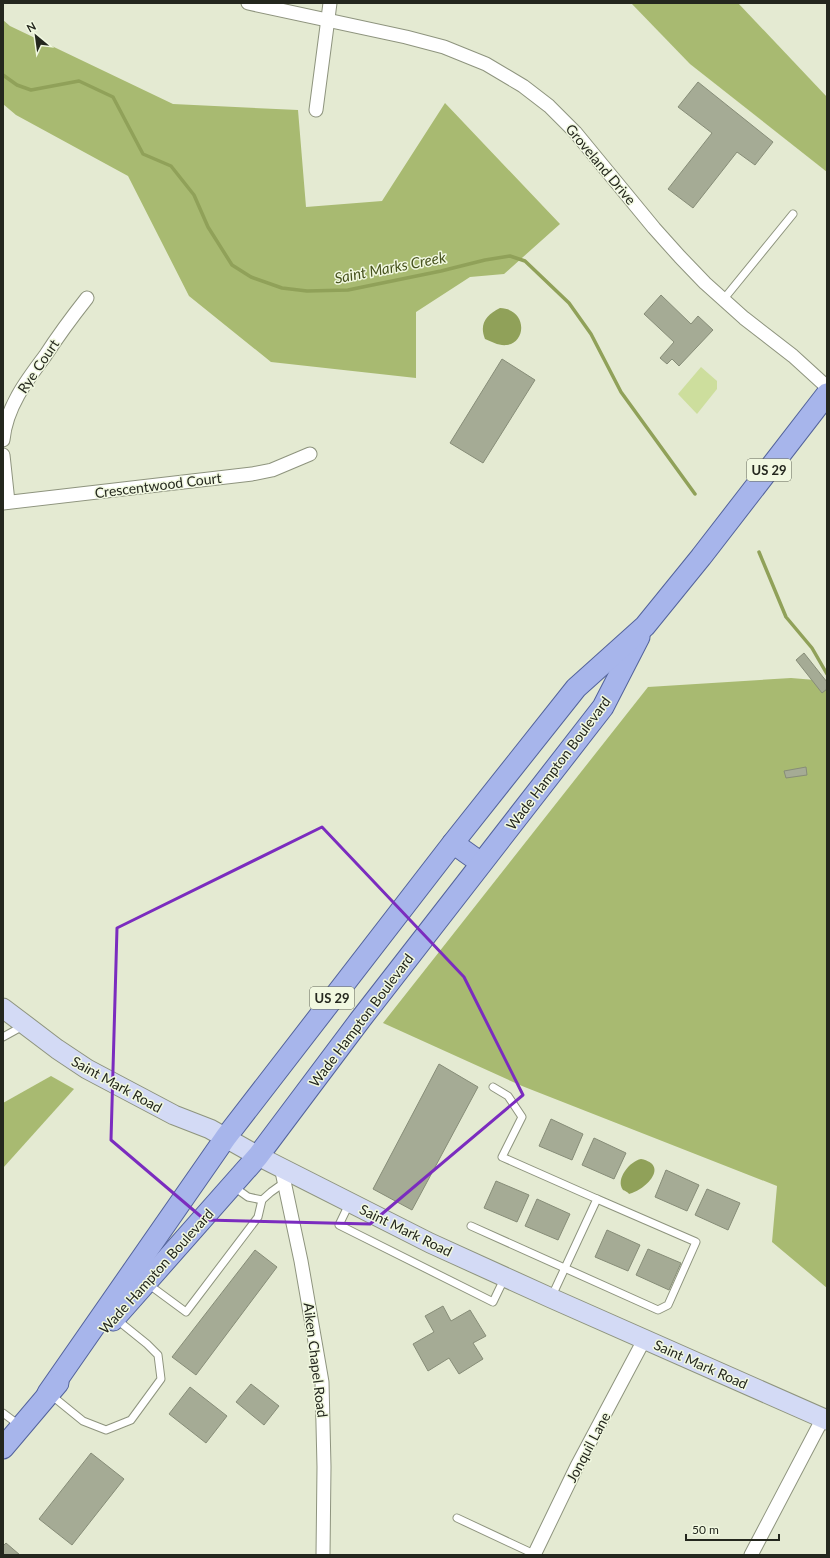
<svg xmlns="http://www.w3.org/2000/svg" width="830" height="1558" font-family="Lato,sans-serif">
<rect width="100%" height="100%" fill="#e4ead2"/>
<polygon fill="#cdde9d" points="701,367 717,381 717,389 697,414 678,394"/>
<g fill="#a8ba71">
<polygon points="631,3 738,3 827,97 827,172 690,64"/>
<polygon points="3,20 10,26 173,104 298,110 306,207 382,201 445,103 560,224 504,274 470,277 416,312 416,378 271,362 189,296 128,176 16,115 3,104"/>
<polygon points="791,678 827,681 827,1288 772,1242 777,1186 522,1086 383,1023 648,687"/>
<polygon points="51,1076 74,1089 3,1168 3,1103"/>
</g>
<g fill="#90a159">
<path d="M500,308c27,1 27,34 7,37 -8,1 -15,-3 -22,-6 -6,-15 1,-24 15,-31z"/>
<path d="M641,1159c29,6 5,31 -12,35 0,-1 -5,-4 -6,-4 -8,-11 7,-29 18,-31z"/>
</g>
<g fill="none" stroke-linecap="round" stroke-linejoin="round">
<g stroke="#90a159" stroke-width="3.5">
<polyline points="3,75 17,85 31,90 79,81 113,97 143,154 171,166 194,195 208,227 232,265 251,277 282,288 307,291 348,290 441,271 485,260 510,256 525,261 569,303 591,334 621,392 695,494"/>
<polyline points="759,552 786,617 812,648 827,674"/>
</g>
</g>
<g fill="#a5ab95" stroke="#878d78">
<polygon points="698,82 773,142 755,165 737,152 693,208 668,189 712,133 678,107"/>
<polygon points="661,295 691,324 698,316 713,330 679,366 672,359 667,364 660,358 674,342 644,314"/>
<polygon points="502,359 535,380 483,463 450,443"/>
<polygon points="804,653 827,682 827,689 822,693 796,660"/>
<polygon points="806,767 807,775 786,778 784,771"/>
<polygon points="439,1064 478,1087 412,1210 373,1189"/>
<polygon points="551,1119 583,1134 572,1160 539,1146"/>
<polygon points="594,1138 626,1153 614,1179 582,1165"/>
<polygon points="666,1170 699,1185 687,1211 655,1197"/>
<polygon points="496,1181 529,1195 517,1222 484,1208"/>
<polygon points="707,1189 740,1203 728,1230 695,1215"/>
<polygon points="537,1199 570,1214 558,1240 525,1226"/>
<polygon points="607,1230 640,1245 628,1271 595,1257"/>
<polygon points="648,1249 681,1263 669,1290 636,1275"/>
<polygon points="255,1250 277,1267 196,1375 172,1357"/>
<polygon points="443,1306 451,1321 470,1310 486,1336 473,1343 483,1359 459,1374 449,1358 428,1371 413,1344 434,1332 425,1316"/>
<polygon points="251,1384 279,1406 264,1425 236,1402"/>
<polygon points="190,1387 227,1416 206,1443 169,1414"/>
<polygon points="91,1453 124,1479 72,1545 39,1519"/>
<polygon points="6,1543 20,1555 3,1555 3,1546"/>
</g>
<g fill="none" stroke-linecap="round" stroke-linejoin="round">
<g stroke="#8e947e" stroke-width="9">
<g id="lane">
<polyline points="723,300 793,214"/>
<polyline points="3,1037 23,1026"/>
<polyline points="493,1087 508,1096 522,1117 502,1157 597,1199 551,1298"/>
<polyline points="234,1187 248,1197 262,1200 271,1192 285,1182"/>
<polyline points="350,1202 339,1225 493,1302 505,1277"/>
<polyline points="471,1226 658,1310 668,1305 696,1242 597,1199"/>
<polyline points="148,1284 186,1312 258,1217 262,1200"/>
<polyline points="51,1395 83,1421 106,1430 131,1420 161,1379 158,1355 147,1344 116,1319"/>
<polyline points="3,1413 19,1425"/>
<polyline points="457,1518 534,1554"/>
</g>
</g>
<g stroke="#8e947e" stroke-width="15">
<g id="street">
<polyline points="248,3 406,37 444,47 486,64 523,86 549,106 575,132 654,228 680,257 705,283 744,318 793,356 827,387"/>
<polyline points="316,110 330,3"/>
<path d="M3,440c3,-32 23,-59 42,-84 13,-20 27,-39 42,-58"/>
<polyline points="3,455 8,502"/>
<polyline points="3,503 252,474 272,470 310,454"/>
<polyline points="281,1167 301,1261 322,1382 324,1467 323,1555"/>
<polyline points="534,1555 577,1466 644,1340"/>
<polyline points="751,1555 823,1418"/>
</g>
</g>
<g stroke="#8e947e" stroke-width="21">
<polyline id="secondary" points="3,1008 57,1049 87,1069 174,1115 210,1129 258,1156 430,1243 551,1298 827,1420"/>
</g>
<g stroke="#53639b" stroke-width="23">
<g id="primary">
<polyline points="453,843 481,863"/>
<polyline points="113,1320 258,1156 360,1020 603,707 639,637"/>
<polyline points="48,1393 226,1137 453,843 576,688 645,626 701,557 827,394"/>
<polyline points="3,1448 58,1383"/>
</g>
</g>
<use href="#lane" stroke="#fff" stroke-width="7"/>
<use href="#street" stroke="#fff" stroke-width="13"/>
<use href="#secondary" stroke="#d3daf5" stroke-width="19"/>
<use href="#primary" stroke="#a7b5eb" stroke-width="21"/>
</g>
<path fill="none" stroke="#7b2cbf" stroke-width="3" stroke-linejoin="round" d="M322,827l142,150 59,118 -153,129 -165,-4 -94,-80 6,-212z"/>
<g text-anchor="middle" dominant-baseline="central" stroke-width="3" stroke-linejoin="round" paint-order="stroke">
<g fill="#f1f8e0" stroke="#626658" stroke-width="1">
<rect x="747" y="459" width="44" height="22" rx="3"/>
<rect x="310" y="987" width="44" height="22" rx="3"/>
</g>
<g font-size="13" font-weight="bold" fill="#24271e">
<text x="769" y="470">US 29</text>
<text x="332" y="998">US 29</text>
</g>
<g font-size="14" fill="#24271e" stroke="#f1f8e0">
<text transform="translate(601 164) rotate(50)">Groveland Drive</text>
<text transform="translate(38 366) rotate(-56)">Rye Court</text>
<text transform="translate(158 485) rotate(-7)">Crescentwood Court</text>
<text transform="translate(558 763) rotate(-53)">Wade Hampton Boulevard</text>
<text transform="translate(361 1020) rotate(-53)">Wade Hampton Boulevard</text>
<text transform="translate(117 1084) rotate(29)">Saint Mark Road</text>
<text transform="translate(406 1230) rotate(26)">Saint Mark Road</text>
<text transform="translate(156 1271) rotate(-48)">Wade Hampton Boulevard</text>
<text transform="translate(316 1360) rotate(83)">Aiken Chapel Road</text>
<text transform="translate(701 1364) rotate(24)">Saint Mark Road</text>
<text transform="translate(588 1447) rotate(-62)">Jonquil Lane</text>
</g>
<g font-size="15" font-style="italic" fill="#46521d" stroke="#f1f8e0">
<text transform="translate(390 267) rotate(-11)">Saint Marks Creek</text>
</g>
</g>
<rect width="830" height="1558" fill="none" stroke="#24271e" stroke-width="8"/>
<g transform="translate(36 36) rotate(331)" stroke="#f1f8e0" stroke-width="3" paint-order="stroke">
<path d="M0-3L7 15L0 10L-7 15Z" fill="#24271e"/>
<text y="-6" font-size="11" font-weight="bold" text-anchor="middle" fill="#24271e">N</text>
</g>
<path d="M686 1534v6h93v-6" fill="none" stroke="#24271e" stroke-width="2"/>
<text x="692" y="1534" font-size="12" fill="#24271e" stroke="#f1f8e0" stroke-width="3" paint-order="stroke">50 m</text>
</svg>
